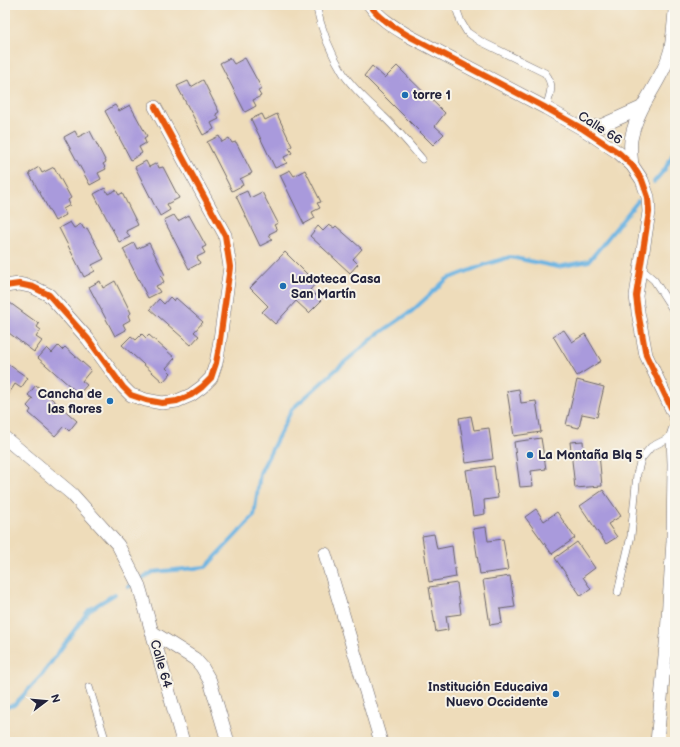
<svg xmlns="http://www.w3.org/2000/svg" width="680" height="747" font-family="'Balsamiq Sans',sans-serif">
<rect width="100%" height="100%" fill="#f7f3e8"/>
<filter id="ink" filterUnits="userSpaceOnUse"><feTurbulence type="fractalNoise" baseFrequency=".025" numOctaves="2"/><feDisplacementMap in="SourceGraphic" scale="8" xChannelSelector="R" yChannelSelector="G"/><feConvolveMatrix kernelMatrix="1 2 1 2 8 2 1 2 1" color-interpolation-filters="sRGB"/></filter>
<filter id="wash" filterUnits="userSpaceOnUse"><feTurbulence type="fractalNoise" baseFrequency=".012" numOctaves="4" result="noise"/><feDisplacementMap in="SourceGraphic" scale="16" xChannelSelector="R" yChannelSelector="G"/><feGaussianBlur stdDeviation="0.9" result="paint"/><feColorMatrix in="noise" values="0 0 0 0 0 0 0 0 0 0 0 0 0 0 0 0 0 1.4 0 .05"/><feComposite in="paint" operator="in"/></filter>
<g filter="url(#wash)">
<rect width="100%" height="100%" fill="#eedcba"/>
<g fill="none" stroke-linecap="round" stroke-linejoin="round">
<g stroke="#6ab3e2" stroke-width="4">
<polyline points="654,182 665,169 675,150"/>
<polyline points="128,587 153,572 206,567 254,516 260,473 292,409 347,360 377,335 412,311 447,279 487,264 510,257 558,267 589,261 638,201"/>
<polyline points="5,707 14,705 42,675 89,610 115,594"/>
</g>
</g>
<g id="blocks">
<g fill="#a99adc">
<polygon points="230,58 234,64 245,58 262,89 258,91 261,96 253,100 256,106 245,112 220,63"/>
<polygon points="372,66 385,78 397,66 445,113 435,126 444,134 433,145 364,76"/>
<polygon points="203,80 219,112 216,114 219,119 211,123 214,129 203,135 177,86 188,81 191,87"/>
<polygon points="115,105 119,111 130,105 147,136 144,138 146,143 139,147 142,153 131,160 105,111"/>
<polygon points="262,114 265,120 277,114 292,146 289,148 292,153 284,157 287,163 275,168 251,119"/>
<polygon points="75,131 78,137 90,131 106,162 103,164 106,169 98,173 101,179 90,185 64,137"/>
<polygon points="219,136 222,142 229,138 232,143 236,142 252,173 240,179 243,185 232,191 207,142"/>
<polygon points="146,161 149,167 157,163 159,168 163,167 179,198 167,204 170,210 160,216 135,167"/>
<polygon points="39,167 42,173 54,167 71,198 68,200 70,205 63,209 66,215 55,221 29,173"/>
<polygon points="290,170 294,176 305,170 321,202 317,203 320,208 312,212 315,218 304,224 280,175"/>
<polygon points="105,188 108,194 116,190 119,195 122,193 138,225 126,231 130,237 119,242 94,194"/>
<polygon points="247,191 250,198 262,192 278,223 274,225 277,230 269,234 272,240 260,246 236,196"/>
<polygon points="174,215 178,221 189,215 206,246 202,248 205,253 197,257 200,263 189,269 164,220"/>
<polygon points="70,222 74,228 81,224 84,229 87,228 104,259 92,265 95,271 84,277 59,228"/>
<polygon points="329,225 334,228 336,226 362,249 353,259 358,264 350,273 310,236 318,226 323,231"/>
<polygon points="134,243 137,249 149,243 165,275 161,276 164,282 156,286 160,292 148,298 123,249"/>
<polygon points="285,252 316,283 310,290 321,301 309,313 296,301 275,324 262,312 268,306 250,288"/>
<polygon points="100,281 103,288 115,281 131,313 128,315 130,320 123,324 126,330 115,336 89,287"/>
<polygon points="170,297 174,301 176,298 203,322 194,332 199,336 191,345 150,309 159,299 164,304"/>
<polygon points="10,303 39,324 37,327 41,330 36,337 42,341 34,352 5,330 5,310"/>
<polygon points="564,330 572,342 585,334 601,361 577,376 553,336"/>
<polygon points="142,334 146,338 149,335 175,358 166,368 171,373 163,382 122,345 131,336 136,340"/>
<polygon points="58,346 62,350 65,347 91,370 82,381 87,385 79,394 38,358 47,348 52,353"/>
<polygon points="5,362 28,378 21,388 15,384 8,395 5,393"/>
<polygon points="577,380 604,387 597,417 582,414 579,428 566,425"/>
<polygon points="36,385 77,421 69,431 64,426 55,436 29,413 31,410 27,406 33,399 28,395"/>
<polygon points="519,389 521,403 536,401 541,432 514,436 507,391"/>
<polygon points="471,416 474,430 489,428 493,459 466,463 459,418"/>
<polygon points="541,438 546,469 531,471 533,486 520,487 514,442"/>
<polygon points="583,441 584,456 599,454 602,486 575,488 570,442"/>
<polygon points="494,466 498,498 484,500 485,514 473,516 466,470"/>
<polygon points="603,490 621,516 608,524 617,537 606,544 580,506"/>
<polygon points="536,509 544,521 557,512 575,538 552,554 525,517"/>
<polygon points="486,527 488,541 503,539 508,570 480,574 473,529"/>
<polygon points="434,534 437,549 452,546 456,577 429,582 422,536"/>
<polygon points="577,542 595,568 583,577 591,589 581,596 555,558"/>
<polygon points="510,576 515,607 500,609 502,623 490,625 483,580"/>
<polygon points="457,583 461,614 446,616 448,630 436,632 429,587"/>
</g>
</g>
</g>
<g filter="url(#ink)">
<use href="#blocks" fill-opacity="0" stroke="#696367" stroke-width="1"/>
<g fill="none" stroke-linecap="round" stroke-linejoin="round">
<g stroke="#696367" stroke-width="8">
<g id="service">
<path d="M316,5c5,24 14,47 27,68 10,16 26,29 40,43 14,13 26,28 39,43"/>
<path d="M455,5l6,17 6,10 13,9 65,32c10,13 5,20 1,35"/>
<polyline points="641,269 654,280 675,313"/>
<polyline points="618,592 631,536 637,474 641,459 651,447 673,436"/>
<polyline points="664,670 675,674"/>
<polyline points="89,687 106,742"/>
</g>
</g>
<g stroke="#696367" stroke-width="14">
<g id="minor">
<path d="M370,5c10,14 24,22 39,31l137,72 37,21 36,24 13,12 10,15 6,17 1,15 -13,84 2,16 8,43 29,61"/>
<polyline points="583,129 603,125 641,108"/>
<path d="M632,165c-1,-10 -3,-20 0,-30 7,-32 32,-56 39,-87 2,-12 3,-25 4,-37l-1,-6"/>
<polyline points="5,286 19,284 33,287 49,295 88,339 123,387 131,395 146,400 162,403 177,401 191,395 202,387 211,378 216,363 219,347 230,267 225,235 155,107"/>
<polyline points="5,438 72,494 118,545 139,586 183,742"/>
<polyline points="325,554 381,742"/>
<polyline points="152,632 195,659 202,667 210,681 228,742"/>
<polyline points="657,742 667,634 673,541 674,464 673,436 675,430"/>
</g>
</g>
<use href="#service" stroke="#fff" stroke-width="7"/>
<use href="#minor" stroke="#fff" stroke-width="13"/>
<g stroke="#f7f3e8" stroke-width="8">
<g id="cycleway">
<path d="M370,5c10,14 24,22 39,31l137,72 37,21 36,24 13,12 10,15 6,17 1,15 -13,84 2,16 8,43 29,61"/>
<polyline points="5,286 19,284 33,287 49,295 88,339 123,387 131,395 146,400 162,403 177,401 191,395 202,387 211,378 216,363 219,347 230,267 225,235 155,107"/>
</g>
</g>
<use href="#cycleway" stroke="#e8590c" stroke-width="6"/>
</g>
</g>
<g fill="#1f6fb2" stroke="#f7f3e8" stroke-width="1.5">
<circle cx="405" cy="95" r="4"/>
<circle cx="283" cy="286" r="4"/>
<circle cx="110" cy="401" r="4"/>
<circle cx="530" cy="455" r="4"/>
<circle cx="556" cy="694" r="4"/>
</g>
<g text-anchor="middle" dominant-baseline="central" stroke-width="4" stroke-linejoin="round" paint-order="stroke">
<g font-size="13" font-weight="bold" fill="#22223b" stroke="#f7f3e8" text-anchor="start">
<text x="413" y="95">torre 1</text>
<text x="291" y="279">Ludoteca Casa<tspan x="291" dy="15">San Martín</tspan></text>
<text x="102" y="394" text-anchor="end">Cancha de<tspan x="102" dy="15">las flores</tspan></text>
<text x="538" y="455">La Montaña Blq 5</text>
<text x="548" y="687" text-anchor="end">Institución Educaiva<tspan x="548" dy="15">Nuevo Occidente</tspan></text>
</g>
<g font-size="13" fill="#22223b" stroke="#f7f3e8">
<text transform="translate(600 128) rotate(33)">Calle 66</text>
<text transform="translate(161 664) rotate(74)">Calle 64</text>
</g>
</g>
<rect width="680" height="747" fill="none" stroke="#f7f3e8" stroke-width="20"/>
<g transform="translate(46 701) rotate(74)" stroke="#f7f3e8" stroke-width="3" paint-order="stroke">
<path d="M0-3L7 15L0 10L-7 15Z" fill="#22223b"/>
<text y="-6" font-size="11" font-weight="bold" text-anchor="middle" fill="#22223b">N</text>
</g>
</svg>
